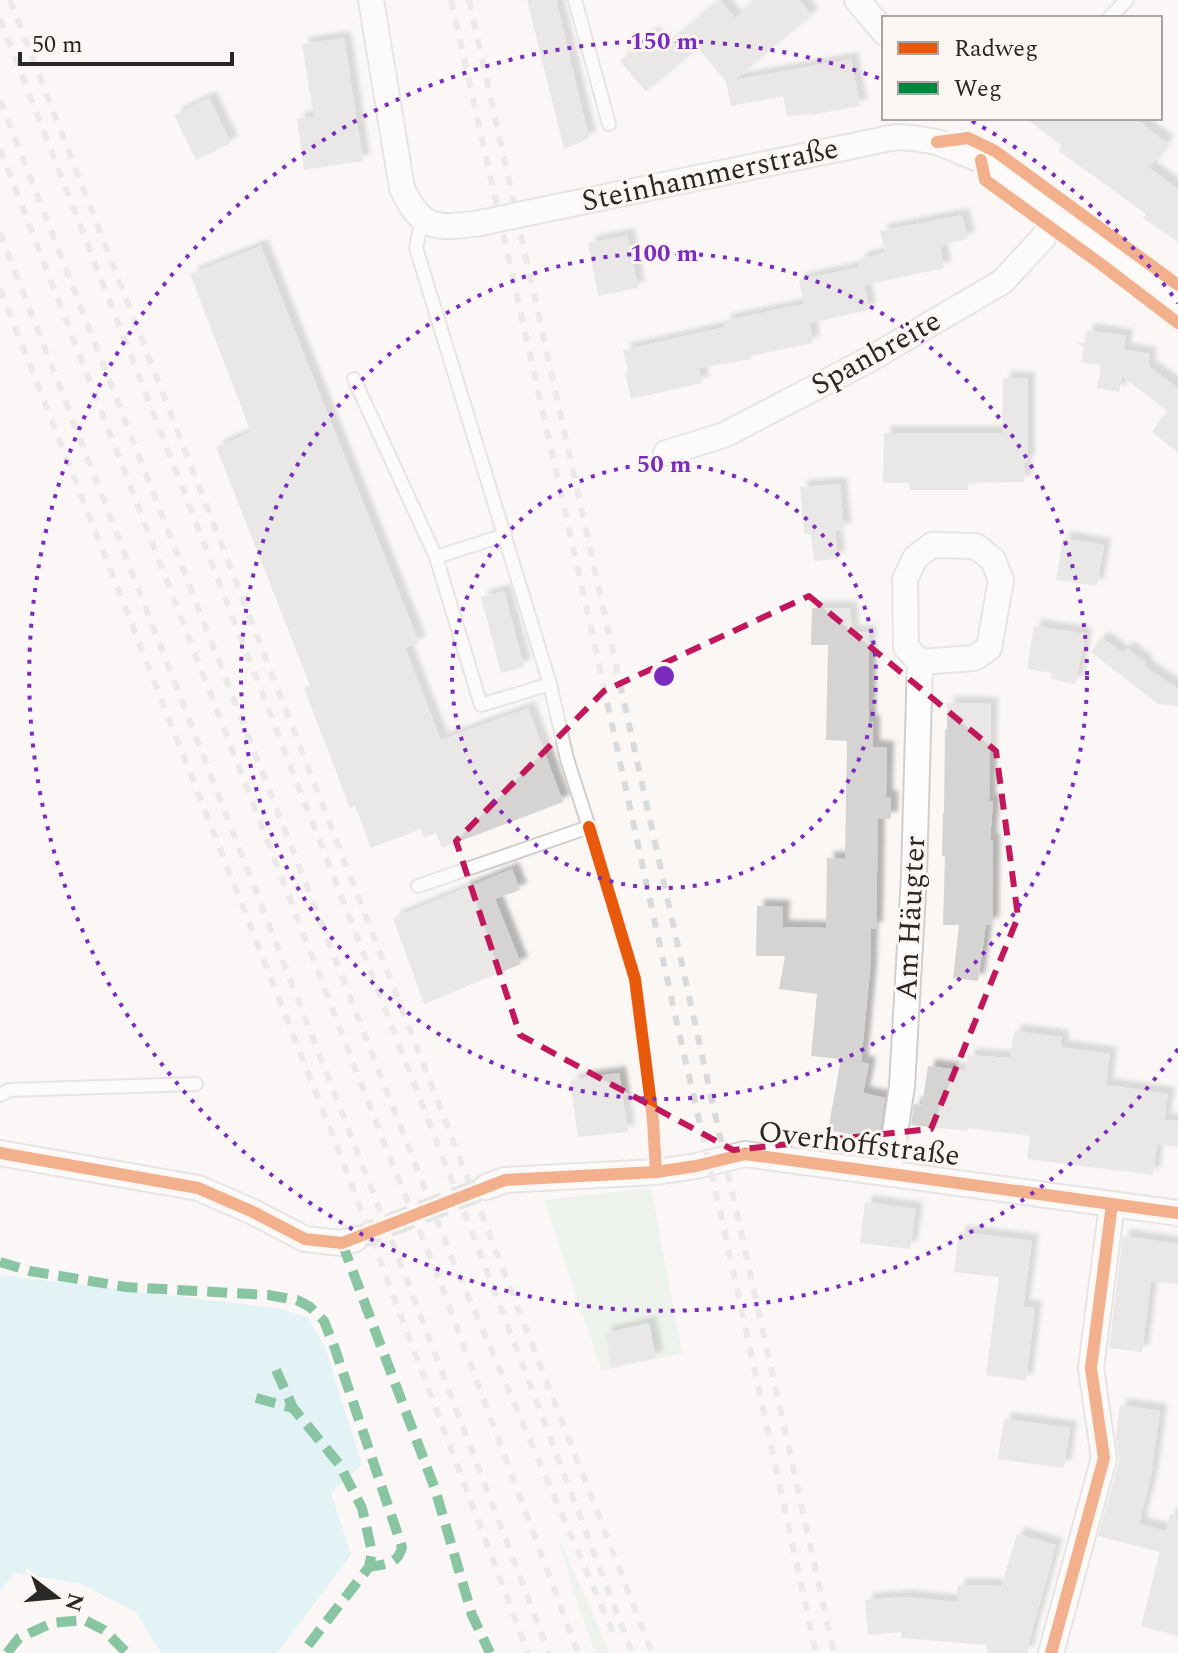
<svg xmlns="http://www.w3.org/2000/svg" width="1178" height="1653" font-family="Spectral,serif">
<defs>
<filter id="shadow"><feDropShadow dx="7" dy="-7" stdDeviation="2" flood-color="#0004"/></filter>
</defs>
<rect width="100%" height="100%" fill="#faf7f5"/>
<g fill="#deebe0">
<polygon points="651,1188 682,1353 602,1371 544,1200"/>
<polygon points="559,1539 610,1653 595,1653 573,1589"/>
</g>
<polygon fill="#c5ecf4" points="0,1275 276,1308 308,1317 325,1347 362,1465 331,1493 351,1555 277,1653 161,1653 136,1612 82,1584 15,1573 0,1591"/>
<g fill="#d6d4d3" filter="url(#shadow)">
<polygon points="527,0 556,0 589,138 564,149"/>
<polygon points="720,0 735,18 756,0 799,0 812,15 734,80 851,59 860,106 811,115 811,113 787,117 783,96 731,106 726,82 698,48 646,92 620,61 652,33 664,48"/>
<polygon points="344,38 363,161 304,170 297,119 314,117 302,44"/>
<polygon points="209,98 231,143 196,160 174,115"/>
<polygon points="1025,118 1134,118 1167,143 1149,168 1178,189 1178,242 1143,218 1146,214 1059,151 1062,146"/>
<polygon points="962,215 968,239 943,244 944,246 940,247 944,268 864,285 869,310 810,323 813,343 751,356 751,359 699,368 702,383 631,399 625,373 628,372 623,350 725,327 723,321 804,304 799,280 859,267 858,260 885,252 880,231"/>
<polygon points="627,235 638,288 598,296 588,243"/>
<polygon points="261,246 419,643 405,648 441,740 528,708 563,802 442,848 436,833 424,838 421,829 371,848 355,806 350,808 304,688 310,685 216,447 251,432 190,274"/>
<polygon points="1087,330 1126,336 1124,350 1150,354 1148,366 1178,388 1178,452 1152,432 1167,411 1122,376 1119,392 1097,388 1101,365 1081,362 1084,347 1076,342 1084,343"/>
<polygon points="1003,378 1028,379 1028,463 1024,463 1025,482 967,483 968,490 910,490 909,483 883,483 884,433 1002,433"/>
<polygon points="840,484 844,530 835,531 838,559 814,561 811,534 804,534 800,487"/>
<polygon points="1063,538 1104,545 1097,586 1056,580"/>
<polygon points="504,591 524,667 501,673 481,597"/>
<polygon points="812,608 850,608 852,632 869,632 869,722 873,722 873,747 887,748 886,797 891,797 891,819 878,818 876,929 871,929 870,971 861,1062 869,1064 863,1093 885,1098 879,1139 828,1130 841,1059 811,1056 817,994 779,989 785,956 756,956 757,906 783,907 782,927 826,928 827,858 845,859 847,741 826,740 828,645 811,645"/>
<polygon points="1034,626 1085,634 1076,684 1051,679 1052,673 1027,669"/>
<polygon points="1101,638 1123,653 1127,648 1146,663 1144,666 1178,689 1178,706 1158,704 1091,652"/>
<polygon points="947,703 991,704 989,801 993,801 990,840 993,840 992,925 986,924 978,981 953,978 959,925 943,925 945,856 942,856 943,813 944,813 945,730 947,729"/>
<polygon points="512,869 520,890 495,899 521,964 424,1004 393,918"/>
<polygon points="1014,1031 1062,1037 1061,1047 1110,1054 1106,1085 1168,1094 1164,1120 1178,1121 1178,1147 1157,1144 1153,1175 1027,1159 1030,1136 968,1128 968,1131 911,1125 914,1104 922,1105 928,1066 966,1071 968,1055 1010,1058"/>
<polygon points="619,1073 628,1132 578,1137 570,1080"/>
<polygon points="865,1202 916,1209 910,1249 860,1243"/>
<polygon points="959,1232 1032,1241 1023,1307 1035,1308 1026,1381 986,1375 999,1277 954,1272"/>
<polygon points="1123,1236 1178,1244 1178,1284 1151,1281 1142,1352 1109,1348"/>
<polygon points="649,1323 656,1358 612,1367 605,1333"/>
<polygon points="1120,1405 1160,1411 1151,1477 1139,1524 1166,1531 1170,1514 1178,1515 1178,1636 1141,1626 1160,1552 1098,1536 1119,1461 1116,1435"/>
<polygon points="1004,1419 1070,1428 1064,1468 998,1459"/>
<polygon points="1017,1534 1056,1545 1029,1642 1028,1653 987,1653 987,1645 901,1638 902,1632 868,1635 865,1600 902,1597 957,1602 958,1585 1001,1586"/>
</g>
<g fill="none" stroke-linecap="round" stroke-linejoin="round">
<polyline stroke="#d0cecc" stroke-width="24" stroke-dasharray="24 12" stroke-linecap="butt" points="355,1239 486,1187"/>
<g stroke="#d1cfce" stroke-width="16">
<g id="lane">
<polyline points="575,0 609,124"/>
<polyline points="1109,18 1127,0"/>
<polyline points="354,379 436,557 481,705 550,684"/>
<polyline points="436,557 505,535"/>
<polyline points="418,886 589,827 567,759 550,684 416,248 422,219"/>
<polyline points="0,1095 9,1090 196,1084"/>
</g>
</g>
<g stroke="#d1cfce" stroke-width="28">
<g id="street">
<path d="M371,0l31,188c19,42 34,41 78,35"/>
<polyline points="857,0 884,32"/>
<polyline points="542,210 896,137 913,138 937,142 981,160 1058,214 1178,304"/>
<polyline points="666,453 724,435 870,359 1002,282 1042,239 1058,214"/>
<polyline points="0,1153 198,1188 251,1211 305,1239 342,1243 355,1239"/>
<polyline points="889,1173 902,1086 914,875 920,662 974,658 989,648 1001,580 993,560 976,546 932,545 915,558 905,579 906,647 920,662"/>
<polyline points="486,1187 505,1180 656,1172 696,1166 745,1154 1178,1213"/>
<polyline points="1051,1653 1104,1458 1091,1368 1112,1204"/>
</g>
</g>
<use href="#lane" stroke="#fefefe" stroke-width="12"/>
<use href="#street" stroke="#fefefe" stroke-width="24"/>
<g stroke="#dbdada" stroke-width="6" stroke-dasharray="10 10" stroke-linecap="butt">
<polyline points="10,0 652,1653"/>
<polyline points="451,0 589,619 677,1024 721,1215 816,1653"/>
<polyline points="469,0 834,1653"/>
<polyline points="0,19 480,1253 632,1653"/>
<polyline points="0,100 453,1261 614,1635"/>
<polyline points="0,149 388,1153 434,1266 578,1653"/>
<polyline points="0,233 405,1275 549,1653"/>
<polyline points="0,289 338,1149 528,1653"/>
</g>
<g stroke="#d1cfce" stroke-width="28" stroke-linecap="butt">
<polyline id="street-bridge" points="480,223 542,210"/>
</g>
<use href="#street-bridge" stroke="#fefefe" stroke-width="24"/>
<g stroke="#00873e" stroke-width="10" stroke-dasharray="20 10" stroke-linecap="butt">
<polyline points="342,1243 435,1489 472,1615 490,1653"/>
<path d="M0,1262l30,9 96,16 142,8 29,5 13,7 14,14 10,25 68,201c-4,18 -17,17 -33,20"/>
<polyline points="276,1370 293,1408"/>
<polyline points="256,1398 293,1408 339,1464 362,1508 372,1552 369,1567 302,1653"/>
<polyline points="7,1653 19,1638 52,1623 84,1620 104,1630 127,1653"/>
</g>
<g stroke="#fcf6f3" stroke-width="17">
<g id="cycleway">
<polyline points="937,142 968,138 995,151 1178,285"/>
<polyline points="981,160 985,180 1102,265 1178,323"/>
<polyline points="589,827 635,979 653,1120 656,1172"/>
<polyline points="0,1153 198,1188 251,1211 305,1239 342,1243 505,1180 656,1172 696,1166 745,1154 1178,1213"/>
<polyline points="1051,1653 1104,1458 1091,1368 1112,1204"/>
</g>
</g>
<use href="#cycleway" stroke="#e8590c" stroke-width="12"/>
</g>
<path d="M0 0H1178V1653H0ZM809,596l187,155 22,166 -87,212 -198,21 -213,-115 -64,-194 148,-150z" fill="#faf7f5" fill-opacity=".55" fill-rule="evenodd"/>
<path fill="none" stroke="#c2185b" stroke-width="6" stroke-dasharray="16 10" stroke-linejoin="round" d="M809,596l187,155 22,166 -87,212 -198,21 -213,-115 -64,-194 148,-150z"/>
<g fill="none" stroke="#7b2cbf" stroke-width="4" stroke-dasharray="4 8">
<circle cx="664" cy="676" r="212"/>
<circle cx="664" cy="676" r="423"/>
<path d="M1178 1049A635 635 0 1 1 881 79M972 121A635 635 0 0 1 1178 303"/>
</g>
<g text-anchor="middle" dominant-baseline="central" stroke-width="6" stroke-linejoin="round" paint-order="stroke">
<g font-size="30" fill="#2a2827" stroke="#fcf6f3">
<text transform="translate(710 175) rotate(-12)">Steinhammerstraße</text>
<text transform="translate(876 353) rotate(-29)">Spanbreite</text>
<text transform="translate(911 918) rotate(-87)">Am Häugter</text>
<text transform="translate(859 1144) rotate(7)">Overhoffstraße</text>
</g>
</g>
<circle cx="664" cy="676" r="12" fill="#7b2cbf" stroke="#fcf6f3" stroke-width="4"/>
<g font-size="24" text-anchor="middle" font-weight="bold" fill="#7b2cbf" stroke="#fcf6f3" stroke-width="6" stroke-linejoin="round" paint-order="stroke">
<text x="664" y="49">150 m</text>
<text x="664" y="261">100 m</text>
<text x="664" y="472">50 m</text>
</g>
<rect x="882" y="16" width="280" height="104" fill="#fcf6f3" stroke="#a8a4a1" stroke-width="2"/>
<rect x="898" y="42" width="40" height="12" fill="#e8590c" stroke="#a8a4a1" stroke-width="2"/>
<text x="954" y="56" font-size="24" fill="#2a2827">Radweg</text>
<rect x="898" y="82" width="40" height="12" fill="#00873e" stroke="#a8a4a1" stroke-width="2"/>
<text x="954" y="96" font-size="24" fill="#2a2827">Weg</text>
<g transform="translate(56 1597) rotate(106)" stroke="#fcf6f3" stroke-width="6" paint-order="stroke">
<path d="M0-6L14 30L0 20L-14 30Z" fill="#2a2827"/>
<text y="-12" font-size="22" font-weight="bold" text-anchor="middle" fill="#2a2827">N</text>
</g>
<path d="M20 52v12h212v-12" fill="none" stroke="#2a2827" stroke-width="4"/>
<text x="32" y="52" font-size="24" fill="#2a2827" stroke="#fcf6f3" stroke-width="6" paint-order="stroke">50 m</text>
</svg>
